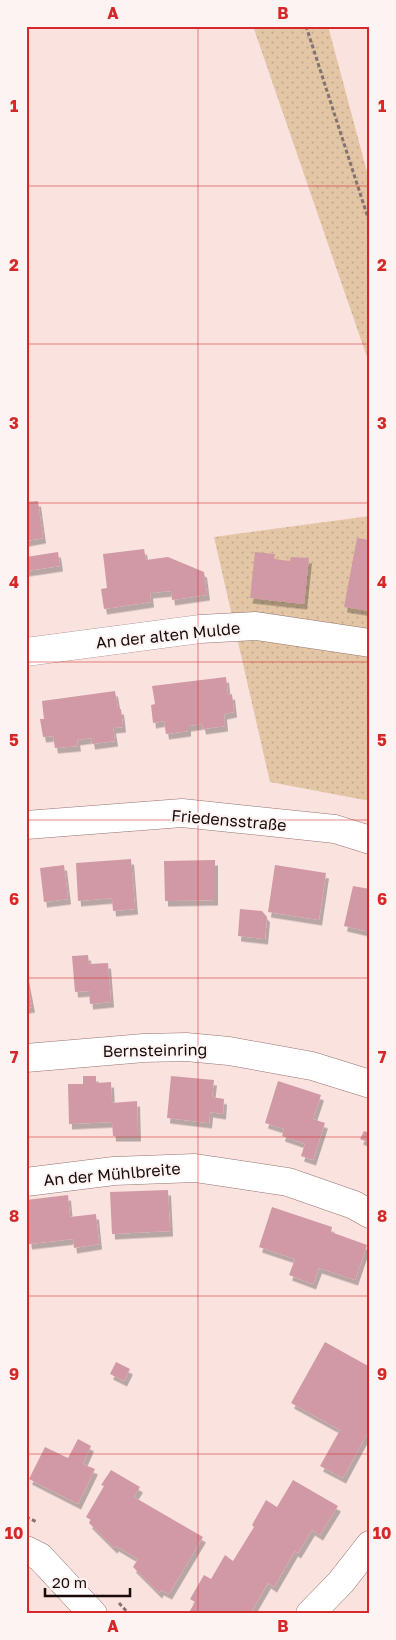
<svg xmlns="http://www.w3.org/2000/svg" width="396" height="1640" font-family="'Golos Text',sans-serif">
<defs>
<pattern id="grass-dots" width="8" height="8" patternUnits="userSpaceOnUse" patternTransform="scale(1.25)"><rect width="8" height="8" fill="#e3c6a5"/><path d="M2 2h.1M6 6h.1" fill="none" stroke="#c2a98d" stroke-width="1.8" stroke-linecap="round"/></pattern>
<filter id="shadow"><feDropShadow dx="3" dy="5.5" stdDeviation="0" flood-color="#0004"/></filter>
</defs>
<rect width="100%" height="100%" fill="#fae2df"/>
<g fill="url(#grass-dots)">
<polygon points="253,26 328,26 370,183 370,366"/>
<polygon points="370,516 370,801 270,782 214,537"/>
</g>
<g fill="#d199a5" filter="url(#shadow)">
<polygon points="38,501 43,538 26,541 26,502"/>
<polygon points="357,538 370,540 370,611 344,607"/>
<polygon points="144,549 146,560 168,557 204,572 207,595 172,600 171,591 150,593 151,602 104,609 101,589 107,588 103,554"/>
<polygon points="58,552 60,566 26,571 26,557"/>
<polygon points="255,552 275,554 274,559 290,561 291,557 309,558 304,604 250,598"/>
<polygon points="226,677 228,695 232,694 234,712 224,714 225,726 203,729 202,724 188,726 188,731 166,734 164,721 153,723 151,705 155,704 152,686"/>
<polygon points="115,691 118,709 121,709 123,727 113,728 115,741 92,744 91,738 77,740 78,746 55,748 53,736 43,737 40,719 44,719 42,701"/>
<polygon points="131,859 135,909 113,911 112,898 78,901 76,863"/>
<polygon points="215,860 215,900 165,901 164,861"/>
<polygon points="64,865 68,899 44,902 40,868"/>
<polygon points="275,865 326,873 319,920 268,912"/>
<polygon points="353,886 370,889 370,932 344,926"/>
<polygon points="240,909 262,911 267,917 265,939 238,936"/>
<polygon points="88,955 89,964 108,963 111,1002 90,1004 89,991 75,992 72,956"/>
<polygon points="26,976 32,1007 26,1008"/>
<polygon points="83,1076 96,1076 96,1083 111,1082 112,1103 137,1101 138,1136 113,1136 112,1122 69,1124 68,1084 83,1084"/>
<polygon points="171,1076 214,1080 212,1097 224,1099 223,1114 210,1112 209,1123 167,1118"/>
<polygon points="278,1081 321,1095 313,1119 325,1123 313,1160 301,1156 305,1144 282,1136 284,1129 265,1123"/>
<polygon points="364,1131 370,1133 370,1143 360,1139"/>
<polygon points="168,1190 170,1231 112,1234 110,1192"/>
<polygon points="68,1195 70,1217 96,1214 99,1244 74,1248 73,1239 29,1244 26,1219 26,1200"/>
<polygon points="272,1207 332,1227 331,1232 367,1245 355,1280 319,1268 313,1284 289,1275 295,1259 259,1247"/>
<polygon points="325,1342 370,1367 370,1428 343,1478 320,1466 340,1430 291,1403"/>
<polygon points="116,1362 130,1369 124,1381 110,1374"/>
<polygon points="78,1439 91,1446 83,1464 95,1469 78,1504 29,1479 45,1447 68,1458"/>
<polygon points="111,1470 140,1487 134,1497 203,1537 169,1594 161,1590 159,1593 133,1567 138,1559 116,1546 114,1548 89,1523 91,1520 86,1517 104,1486 101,1485"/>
<polygon points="293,1480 338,1506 320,1535 312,1530 298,1553 295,1551 274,1587 268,1583 250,1614 244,1611 242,1614 188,1614 195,1602 190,1599 204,1575 211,1579 225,1555 233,1561 254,1527 252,1525 266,1500 277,1507"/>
<polygon points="26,1607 33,1614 26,1614"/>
</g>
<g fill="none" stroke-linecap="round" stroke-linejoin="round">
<g stroke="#96736e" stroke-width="29">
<g id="street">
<polyline points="26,652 200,629 256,626 370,643"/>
<polyline points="26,825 182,813 335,829 370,840"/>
<polyline points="26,1058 144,1048 186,1047 229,1051 312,1066 370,1084"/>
<polyline points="26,1182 114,1171 195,1168 288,1182 354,1205 370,1214"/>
<polyline points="26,1550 40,1557 93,1614"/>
<polyline points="310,1614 341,1582 370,1545"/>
</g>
</g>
<g stroke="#857371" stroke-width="3" stroke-dasharray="4 2.5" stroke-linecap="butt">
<polyline points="306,26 370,224"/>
<polyline points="26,1517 37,1522"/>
<polyline points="119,1603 129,1614"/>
</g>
<use href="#street" stroke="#fff" stroke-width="28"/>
</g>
<path fill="none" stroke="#d62828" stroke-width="1" stroke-opacity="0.55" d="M198,26v1588M26,186h344M26,344h344M26,503h344M26,662h344M26,820h344M26,978h344M26,1137h344M26,1296h344M26,1454h344"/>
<g text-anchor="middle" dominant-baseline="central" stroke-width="4" stroke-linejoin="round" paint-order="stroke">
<g font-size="16" fill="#180b09" stroke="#fcf3f2">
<text transform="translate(168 635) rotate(-6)">An der alten Mulde</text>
<text transform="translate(229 820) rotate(5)">Friedensstraße</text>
<text transform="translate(155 1050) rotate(-1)">Bernsteinring</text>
<text transform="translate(112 1174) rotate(-5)">An der Mühlbreite</text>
</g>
</g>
<rect width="396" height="1640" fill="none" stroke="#fcf3f2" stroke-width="55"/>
<path d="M45 1588v8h85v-8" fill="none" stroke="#180b09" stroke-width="2.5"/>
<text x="52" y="1588" font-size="15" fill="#180b09" stroke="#fcf3f2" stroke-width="4" paint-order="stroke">20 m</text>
<rect x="28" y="28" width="340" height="1584" fill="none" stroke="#d62828" stroke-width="2"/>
<g font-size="16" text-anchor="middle" font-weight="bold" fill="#d62828">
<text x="113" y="19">A</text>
<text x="283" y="19">B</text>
<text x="14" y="112">1</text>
<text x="382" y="112">1</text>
<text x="14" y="271">2</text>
<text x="382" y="271">2</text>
<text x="14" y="429">3</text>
<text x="382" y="429">3</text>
<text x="14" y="588">4</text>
<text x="382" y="588">4</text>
<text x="14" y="746">5</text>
<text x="382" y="746">5</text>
<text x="14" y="905">6</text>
<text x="382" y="905">6</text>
<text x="14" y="1063">7</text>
<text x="382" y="1063">7</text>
<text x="14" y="1222">8</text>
<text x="382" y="1222">8</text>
<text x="14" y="1380">9</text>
<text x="382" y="1380">9</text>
<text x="14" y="1539">10</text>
<text x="382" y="1539">10</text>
<text x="113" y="1632">A</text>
<text x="283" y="1632">B</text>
</g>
</svg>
